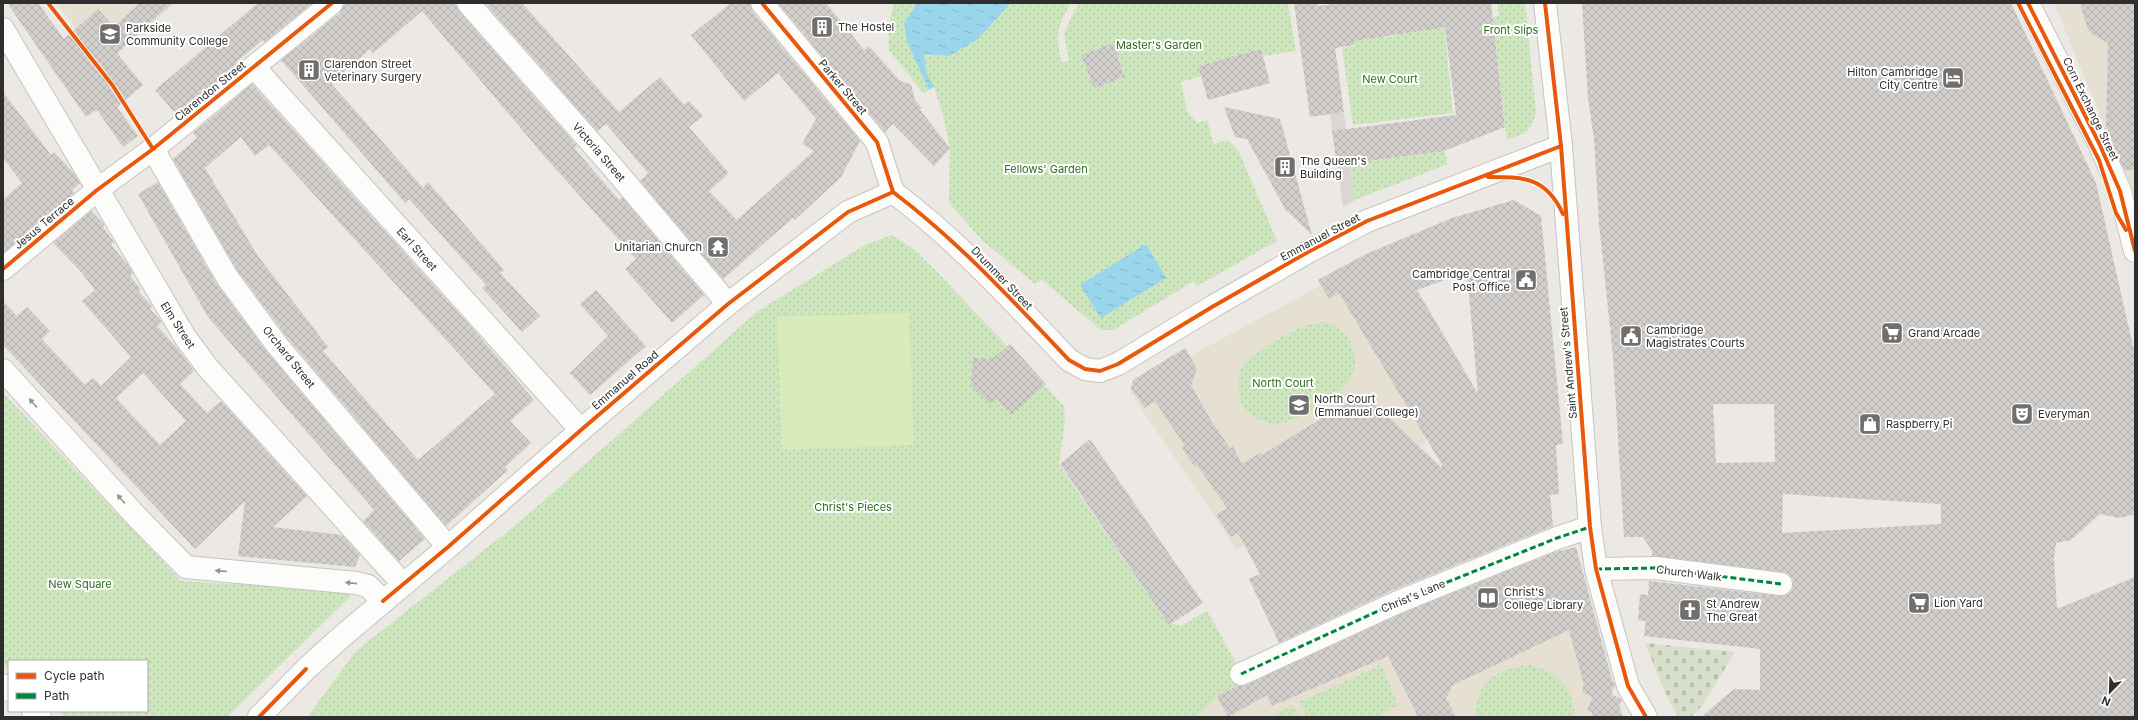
<svg xmlns="http://www.w3.org/2000/svg" width="2138" height="720" font-family="Inter,sans-serif">
<defs>
<pattern id="green-dots" width="8" height="8" patternUnits="userSpaceOnUse"><rect width="8" height="8" fill="#cee6be"/><path d="M2 2h.1M6 6h.1" fill="none" stroke="#b1c6a4" stroke-width="1.8" stroke-linecap="round"/></pattern>
<pattern id="cemetery-stones" width="16" height="16" patternUnits="userSpaceOnUse"><rect width="16" height="16" fill="#d8e0cc"/><path d="M2 7V4a2 2 0 0 1 4 0v3zM10 15v-3a2 2 0 0 1 4 0v3z" fill="#bac0b0"/></pattern>
<pattern id="water-ripples" width="26" height="14" patternUnits="userSpaceOnUse"><rect width="26" height="14" fill="#99d6ec"/><path d="M2 4q2-2 4 0t4 0M15 11q2-2 4 0t4 0" fill="none" stroke="#84b8cb"/></pattern>
<pattern id="building-cross-hatch" width="8" height="8" patternUnits="userSpaceOnUse"><rect width="8" height="8" fill="#d1cecb"/><path d="M0 0l8 8M0 8l8-8" fill="none" stroke="#b4b1af"/></pattern>
</defs>
<rect width="100%" height="100%" fill="#ece8e4"/>
<g fill="#e6e0d3">
<polygon points="56,3 175,3 105,65"/>
<polygon points="2054,3 2135,3 2135,195 2120,156 2100,115"/>
<polygon points="1372,251 1390,285 1399,320 1426,305 1465,371 1468,417 1425,441 1426,443 1329,492 1237,550 1130,392 1133,380 1185,348 1190,356 1320,286 1318,280"/>
<polygon points="1576,547 1612,680 1615,684 1611,687 1615,699 1618,698 1621,701 1619,704 1623,717 1196,717 1217,696 1258,675 1398,615 1400,619 1491,574"/>
</g>
<g fill="url(#green-dots)" fill-rule="evenodd">
<polygon points="894,3 917,3 904,23 907,42 929,90 924,94 889,50 888,29"/>
<path d="M1011,3h60c-14,24 -16,33 -9,60l7,-3 -5,-26 10,-23 6,-8h208l8,48 -33,5 -2,-7 -63,17 3,10 -20,6 6,29 10,12 10,-3 7,24 14,-4 10,10 39,91 -80,45 -3,-5 -81,49h-12l-59,-50 -7,4 -52,-43 -34,-38 1,-55 -8,-37 -8,-24 -8,-15 -2,-18 25,2 28,-16zM1113,43l12,34 -31,11 -13,-33z"/>
<path d="M1497,3h28l11,109c-5,21 -10,21 -29,28l-14,-123 6,-1z"/>
<polygon points="1444,24 1453,113 1353,125 1342,48 1355,46 1353,36 1381,32 1384,37 1397,36 1398,30 1423,27 1424,31 1426,30 1426,26"/>
<polygon points="1444,151 1448,164 1355,200 1351,163"/>
<polygon points="892,235 912,248 936,271 1064,406 1065,422 1059,465 1167,622 1180,626 1207,611 1246,681 1217,696 1196,717 307,717 356,651 522,520 758,311 865,245"/>
<path d="M1325,322c25,7 38,35 25,58 -10,16 -62,49 -80,43 -24,-6 -34,-19 -31,-43 0,-7 3,-15 8,-20 7,-7 48,-31 57,-34 7,-2 14,-3 21,-4z"/>
<polygon points="3,393 181,581 341,590 348,592 351,596 227,717 65,717 58,711 147,711 147,661 9,661 9,670 3,665"/>
<polygon points="1381,665 1398,705 1376,717 1307,717 1299,702"/>
<path d="M1530,665c26,7 46,23 44,52h-98c-3,-34 25,-50 54,-52z"/>
<polygon points="1293,705 1299,717 1271,717"/>
</g>
<polygon fill="url(#cemetery-stones)" points="1645,643 1735,652 1702,706 1691,717 1678,717 1665,693"/>
<polygon fill="#d9eabb" points="909,313 914,445 782,450 777,317"/>
<polygon fill="#dad6d2" points="1344,112 1355,200 1343,207 1330,114"/>
<g fill="url(#water-ripples)">
<polygon points="917,3 1011,3 977,40 949,56 924,54 926,72 934,87 929,90 907,42 904,23"/>
<polygon points="1146,244 1166,278 1101,318 1080,285"/>
</g>
<g fill="url(#building-cross-hatch)" fill-rule="evenodd">
<polygon points="7,3 38,3 64,39 98,9 114,27 140,3 172,3 117,53 143,85 117,107 138,136 123,147 97,110 86,117"/>
<polygon points="258,3 312,3 265,42 263,40 236,62 237,64 176,114 155,90"/>
<polygon points="344,3 456,3 459,11 577,146 574,148 619,200 622,197 704,295 672,323 625,269 636,259 545,157 422,11 373,53 370,49 331,83 423,188 428,182 504,270 500,273 540,316 522,332 482,288 486,285 409,199 405,203 281,60 340,13"/>
<polygon points="485,3 522,3 619,112 660,77 684,105 689,101 703,116 689,127 729,173 709,191 737,220 814,151 802,144 816,119 778,73 744,101 691,35 731,3 750,3 752,11 860,141 841,177 795,220 793,218 723,279 640,181 648,173 606,124 597,131"/>
<polygon points="778,3 826,3 864,50 869,46 899,80 911,85 915,100 922,108 920,110 950,148 934,166 893,124 885,132"/>
<polygon points="1294,3 1317,3 1317,6 1342,3 1491,3 1505,127 1444,151 1337,165 1332,131 1456,115 1445,27 1354,41 1354,45 1335,48 1344,112 1310,117"/>
<path d="M1582,3h429l85,180 39,172v159l-16,4 -19,-4 -29,26 -15,3 -2,15 3,51 78,-32v140h-434l33,-28 26,1v-41l-116,-13 2,-15 -8,-1 2,-26 8,1 1,-14 131,15 11,-4 2,-6v-6l-4,-6 -6,-2 -131,-16v-5l-9,-14h-19l-11,-181 -14,-133 -5,-85 -6,-39zM1713,404h61l1,58 -59,1zM1783,494l158,10v20l-159,9z"/>
<polygon points="2080,3 2135,3 2135,170 2124,170 2106,128 2108,43 2092,34 2088,30"/>
<polygon points="1113,43 1125,77 1094,88 1081,55"/>
<polygon points="1261,49 1270,83 1208,100 1198,66"/>
<path d="M252,84l221,245 61,71 -24,21 21,22 -26,24 3,3 -62,56 -159,-189 -50,-67 -64,-111 24,-21 -4,-5zM241,137l14,19 14,-11 226,249 -77,66 -95,-109 5,-4 -70,-91 -53,-88z"/>
<polygon points="3,92 51,155 54,152 73,172 80,183 72,191 74,193 3,253 3,200 22,183 3,158"/>
<polygon points="1224,107 1280,119 1312,235 1285,209 1247,139 1235,137"/>
<polygon points="158,182 216,283 267,352 425,539 399,561 363,521 374,510 208,317 138,194"/>
<path d="M1514,200l27,16 22,228 -7,1 3,49 -9,1 3,31 -160,64 -114,53 -30,-64 11,-5 -22,-41 -7,4 -15,-22 11,-7 -30,-43 -2,2 -13,-19 3,-2 -30,-45 -10,7 -14,-20 2,-8 52,-32 12,20 -6,17 21,37 18,26 3,-1 9,17 18,-11 2,2 101,-62 78,74 1,-2 -103,-172 -10,6 -11,-19 48,-26 86,-36zM1467,272l11,122 -61,-104z"/>
<path d="M91,211l13,13 -1,3 11,15 -3,3 18,21 4,7 -3,3 11,13 -3,2 14,15 -2,3 12,13 -5,4 21,23 16,22 -14,13 27,29 14,-12 86,95 -34,31 69,8 18,20 -5,12 -117,-11 7,-55 -50,48 -192,-204v-44l14,15 10,-9 23,24 -8,8 43,46 8,-7 8,8 30,-29 -49,-56 13,-11 -14,-18 -28,-29zM143,373l43,48 -26,24 -44,-47z"/>
<polygon points="596,290 646,346 590,395 570,373 608,336 580,304"/>
<polygon points="1010,344 1046,384 1011,415 996,398 990,404 971,386 973,358 992,359"/>
<polygon points="1090,439 1203,603 1169,625 1060,464"/>
<polygon points="1576,547 1612,680 1615,685 1611,694 1622,700 1619,706 1623,717 1593,717 1592,712 1587,710 1593,697 1582,692 1584,685 1569,630 1453,685 1446,698 1456,717 1418,717 1388,656 1272,706 1267,695 1228,717 1217,696 1238,686 1246,685 1403,613 1555,552"/>
</g>
<g fill="none" stroke-linecap="round" stroke-linejoin="round">
<g stroke="#c5c4c5" stroke-width="24">
<g id="street">
<polyline points="468,3 610,164 728,304"/>
<polyline points="762,3 877,142 893,192"/>
<polyline points="1545,3 1561,146 1590,527 1596,569 1628,686 1646,717"/>
<polyline points="2028,3 2099,143 2120,191 2135,251"/>
<polyline points="3,29 185,337 208,368 403,584"/>
<polyline points="254,67 581,430"/>
<polyline points="153,149 227,277 277,345 448,547"/>
<path d="M893,192c65,49 120,109 176,168l16,9 15,2 18,-7 94,-57 96,-55 59,-31 194,-75"/>
<polyline points="3,269 97,190 153,149 332,3"/>
<polyline points="3,370 135,515 186,567 356,583 368,586 383,601"/>
<polyline points="1596,569 1656,568 1781,584"/>
<polyline points="1241,674 1398,602 1557,538 1590,527"/>
<polyline points="3,685 9,690"/>
<polyline points="33,711 40,717"/>
<polyline points="259,717 306,669 339,639 448,547 581,430 728,304 848,212 893,192"/>
</g>
</g>
<use href="#street" stroke="#fcfcfb" stroke-width="22"/>
<g stroke="#00873e" stroke-width="3" stroke-dasharray="6 3" stroke-linecap="butt">
<polyline points="1596,569 1656,568 1781,584"/>
<polyline points="1241,674 1398,602 1557,538 1590,527"/>
</g>
<g stroke="#fff" stroke-width="6">
<g id="cycleway">
<polyline points="48,3 113,86 153,149"/>
<polyline points="762,3 877,142 893,192"/>
<polyline points="1545,3 1561,146 1590,527 1596,569 1628,686 1646,717"/>
<polyline points="2018,3 2099,160 2116,213 2126,230"/>
<polyline points="2028,3 2099,143 2120,191 2135,251"/>
<path d="M1488,177c36,0 58,0 75,37"/>
<path d="M893,192c65,49 120,109 176,168l16,9 15,2 18,-7 94,-57 96,-55 59,-31 194,-75"/>
<polyline points="3,269 97,190 153,149 332,3"/>
<polyline points="383,601 448,547 581,430 728,304 848,212 893,192"/>
<polyline points="259,717 306,669"/>
</g>
</g>
<use href="#cycleway" stroke="#e8590c" stroke-width="4"/>
</g>
<defs><path id="oneway-solid" d="M-6-.8H1V-3.2L6.5 0L1 3.2V.8H-6Z"/></defs>
<g fill="#959594">
<use href="#oneway-solid" transform="translate(33 403) rotate(-132)"/>
<use href="#oneway-solid" transform="translate(121 499) rotate(-132)"/>
<use href="#oneway-solid" transform="translate(221 571) rotate(-175)"/>
<use href="#oneway-solid" transform="translate(351 583) rotate(-174)"/>
</g>
<defs>
<g id="building-square" transform="scale(1.15)"><rect x="-9" y="-9" width="18" height="18" rx="4" fill="#706f6e" stroke="#fff"/><path d="M-4-6H4V6H1V3H-1V6H-4ZM-2.5-4.3h1.7v1.8h-1.7ZM.8-4.3h1.7v1.8H.8ZM-2.5-1h1.7V.8h-1.7ZM.8-1h1.7V.8H.8Z" fill="#fff"/></g>
<g id="school-square" transform="scale(1.15)"><rect x="-9" y="-9" width="18" height="18" rx="4" fill="#706f6e" stroke="#fff"/><path d="M0-5L7-2L0 1L-7-2ZM-4 1L0 2.5L4 1V4Q0 6-4 4Z" fill="#fff"/></g>
<g id="hotel-square" transform="scale(1.15)"><rect x="-9" y="-9" width="18" height="18" rx="4" fill="#706f6e" stroke="#fff"/><path d="M-6-4.5h1.5V1H6V5H4.5V3h-9V5H-6ZM-4 0a1.8 1.8 0 1 1 3.6 0ZM.5 0V-2.5h3Q6-2.5 6 0Z" fill="#fff"/></g>
<g id="temple-square" transform="scale(1.15)"><rect x="-9" y="-9" width="18" height="18" rx="4" fill="#706f6e" stroke="#fff"/><path d="M0-6L5-2H3V0L6.5 2.5H4V6H1.5V3h-3V6H-4V2.5H-6.5L-3 0V-2H-5Z" fill="#fff"/></g>
<g id="civic-square" transform="scale(1.15)"><rect x="-9" y="-9" width="18" height="18" rx="4" fill="#706f6e" stroke="#fff"/><path d="M-.6-6.5H3V-4.5H.6V-3L4-1V1h2V6H-6V1h2V-1L-.6-3ZM-1.2 2.5V6h2.4V2.5Z" fill="#fff"/></g>
<g id="supermarket-square" transform="scale(1.15)"><rect x="-9" y="-9" width="18" height="18" rx="4" fill="#706f6e" stroke="#fff"/><path d="M-6-5.5h2.5l.6 2H6L4.5 2H-2.5L-4.4-4H-6ZM-1.5 3.2a1.3 1.3 0 1 0 .1 0ZM3 3.2a1.3 1.3 0 1 0 .1 0Z" fill="#fff"/></g>
<g id="university-square" transform="scale(1.15)"><rect x="-9" y="-9" width="18" height="18" rx="4" fill="#706f6e" stroke="#fff"/><path d="M0-5L7-2L0 1L-7-2ZM-4 1L0 2.5L4 1V4Q0 6-4 4Z" fill="#fff"/></g>
<g id="theatre-square" transform="scale(1.15)"><rect x="-9" y="-9" width="18" height="18" rx="4" fill="#706f6e" stroke="#fff"/><path d="M-5-5.5Q0-4 5-5.5V0Q5 5 0 6Q-5 5-5 0ZM-3.3-2.5H-1v1.5H-3.3ZM1-2.5H3.3v1.5H1ZM-2.8 1Q0 5.5 2.8 1Z" fill="#fff"/></g>
<g id="shop-square" transform="scale(1.15)"><rect x="-9" y="-9" width="18" height="18" rx="4" fill="#706f6e" stroke="#fff"/><path d="M-5-2.5h2.3a2.7 3.5 0 0 1 5.4 0H5L5.5 6h-11ZM-1.5-2.5h3a1.5 2.3 0 0 0-3 0Z" fill="#fff"/></g>
<g id="library-square" transform="scale(1.15)"><rect x="-9" y="-9" width="18" height="18" rx="4" fill="#706f6e" stroke="#fff"/><path d="M-6-4Q-3-5.5-.7-3.5V5Q-3 3-6 4ZM6-4Q3-5.5 .7-3.5V5Q3 3 6 4Z" fill="#fff"/></g>
<g id="church-square" transform="scale(1.15)"><rect x="-9" y="-9" width="18" height="18" rx="4" fill="#706f6e" stroke="#fff"/><path d="M-1.2-6h2.4v3.5h3.3v2.4h-3.3V6h-2.4V-.1h-3.3v-2.4h3.3Z" fill="#fff"/></g>
</defs>
<g fill-rule="evenodd">
<use href="#building-square" x="822" y="27"/>
<use href="#school-square" x="110" y="34"/>
<use href="#building-square" x="309" y="70"/>
<use href="#hotel-square" x="1953" y="78"/>
<use href="#building-square" x="1285" y="167"/>
<use href="#temple-square" x="718" y="247"/>
<use href="#civic-square" x="1526" y="280"/>
<use href="#supermarket-square" x="1892" y="333"/>
<use href="#civic-square" x="1631" y="336"/>
<use href="#university-square" x="1299" y="405"/>
<use href="#theatre-square" x="2022" y="414"/>
<use href="#shop-square" x="1870" y="424"/>
<use href="#library-square" x="1488" y="598"/>
<use href="#supermarket-square" x="1919" y="603"/>
<use href="#church-square" x="1690" y="610"/>
</g>
<g text-anchor="middle" dominant-baseline="central" stroke-width="4" stroke-linejoin="round" paint-order="stroke">
<g font-size="11" fill="#2e2e2e" stroke="#fff" text-anchor="start">
<text x="838" y="27">The Hostel</text>
<text x="126" y="28">Parkside<tspan x="126" dy="13">Community College</tspan></text>
<text x="324" y="64">Clarendon Street<tspan x="324" dy="13">Veterinary Surgery</tspan></text>
<text x="1938" y="72" text-anchor="end">Hilton Cambridge<tspan x="1938" dy="13">City Centre</tspan></text>
<text x="1300" y="161">The Queen's<tspan x="1300" dy="13">Building</tspan></text>
<text x="702" y="247" text-anchor="end">Unitarian Church</text>
<text x="1510" y="274" text-anchor="end">Cambridge Central<tspan x="1510" dy="13">Post Office</tspan></text>
<text x="1646" y="330">Cambridge<tspan x="1646" dy="13">Magistrates Courts</tspan></text>
<text x="1908" y="333">Grand Arcade</text>
<text x="1314" y="399">North Court<tspan x="1314" dy="13">(Emmanuel College)</tspan></text>
<text x="2038" y="414">Everyman</text>
<text x="1886" y="424">Raspberry Pi</text>
<text x="1504" y="592">Christ's<tspan x="1504" dy="13">College Library</tspan></text>
<text x="1934" y="603">Lion Yard</text>
<text x="1706" y="604">St Andrew<tspan x="1706" dy="13">The Great</tspan></text>
</g>
<g font-size="11" fill="#2c6e1b" stroke="#fff">
<text x="1511" y="30">Front Slips</text>
<text x="1159" y="45">Master's Garden</text>
<text x="1390" y="79">New Court</text>
<text x="1046" y="169">Fellows' Garden</text>
<text x="1283" y="383">North Court</text>
<text x="853" y="507">Christ's Pieces</text>
<text x="80" y="584">New Square</text>
</g>
<g font-size="11" fill="#2e2e2e" stroke="#fff">
<text transform="translate(843 87) rotate(50)">Parker Street</text>
<text transform="translate(210 91) rotate(-39)">Clarendon Street</text>
<text transform="translate(2091 109) rotate(64)">Corn Exchange Street</text>
<text transform="translate(599 152) rotate(49)">Victoria Street</text>
<text transform="translate(44 223) rotate(-40)">Jesus Terrace</text>
<text transform="translate(1320 237) rotate(-28)">Emmanuel Street</text>
<text transform="translate(417 249) rotate(48)">Earl Street</text>
<text transform="translate(1002 278) rotate(46)">Drummer Street</text>
<text transform="translate(178 325) rotate(57)">Elm Street</text>
<text transform="translate(289 357) rotate(51)">Orchard Street</text>
<text transform="translate(1568 363) rotate(-95)">Saint Andrew's Street</text>
<text transform="translate(625 380) rotate(-41)">Emmanuel Road</text>
<text transform="translate(1689 573) rotate(7)">Church Walk</text>
<text transform="translate(1413 596) rotate(-23)">Christ's Lane</text>
</g>
</g>
<rect width="2138" height="720" fill="none" stroke="#2e2e2e" stroke-width="8"/>
<rect x="8" y="660" width="140" height="52" fill="#ffffff" stroke="#ababab"/>
<rect x="16" y="673" width="20" height="6" fill="#e8590c" stroke="#ababab"/>
<text x="44" y="680" font-size="12" fill="#2e2e2e">Cycle path</text>
<rect x="16" y="693" width="20" height="6" fill="#00873e" stroke="#ababab"/>
<text x="44" y="700" font-size="12" fill="#2e2e2e">Path</text>
<g transform="translate(2110 692) rotate(203)" stroke="#ffffff" stroke-width="3" paint-order="stroke">
<path d="M0-3L7 15L0 10L-7 15Z" fill="#2e2e2e"/>
<text y="-6" font-size="11" font-weight="bold" text-anchor="middle" fill="#2e2e2e">N</text>
</g>
</svg>
